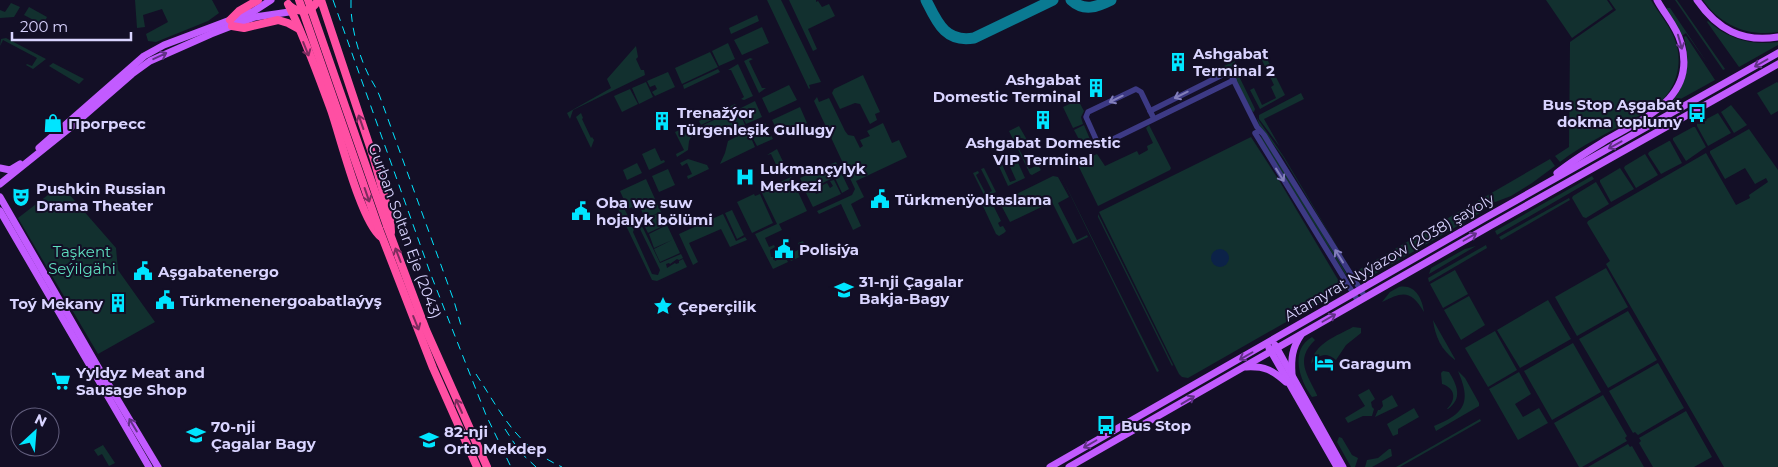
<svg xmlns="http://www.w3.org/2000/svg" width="1778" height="467" font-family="Montserrat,sans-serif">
<rect width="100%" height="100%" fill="#130f26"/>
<g fill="#12302f" fill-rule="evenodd">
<polygon points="135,0 212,0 219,13 208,21 156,42 148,41 146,34 168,22 162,9 143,15 145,27 137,28"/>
<polygon points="767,0 781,0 785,8 821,82 809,85 810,88 809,89"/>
<polygon points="789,0 816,0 816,2 818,1 822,7 829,4 835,16 808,29 817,49 813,51"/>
<polygon points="1546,0 1607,0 1613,9 1572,38"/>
<path d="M1609,0h42c8,14 21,28 25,43 7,21 0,46 -17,60 -8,7 -18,11 -26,16 -25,14 -51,26 -73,43l-5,-6 14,-9 1,-105 46,-32z"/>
<polygon points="1675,0 1677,0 1725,69 1723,70"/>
<path d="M1703,0h75v32c-30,5 -58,-7 -75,-32z"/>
<polygon points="11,3 20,7 14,17 0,18 0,10 5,12"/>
<polygon points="29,7 47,17 43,25 24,15"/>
<polygon points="1667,8 1670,8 1708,64 1686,33 1682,36 1667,10"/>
<polygon points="757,15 759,21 731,34 729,28"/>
<path d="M1708,21c20,18 44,25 70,21v3l-39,22 -32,-45z"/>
<polygon points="762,27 769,43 742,55 734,40"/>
<path d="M1686,36l29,44 -47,26c19,-19 23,-43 16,-69z"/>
<polygon points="6,38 46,59 33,69 26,65 27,64 32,66 37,58 3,40 0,46 1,39"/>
<polygon points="728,43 735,59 719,66 712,51"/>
<polygon points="636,46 638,57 636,59 641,70 644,70 645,75 573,110 570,119 567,113 611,88 607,79"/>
<polygon points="710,52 718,67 682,84 675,68"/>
<polygon points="1258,52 1264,53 1285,95 1260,109 1250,90 1254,88 1262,105 1276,98 1271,87 1274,85"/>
<polygon points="750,58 753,59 749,61 762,88 766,88 759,93 744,61"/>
<polygon points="1235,61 1234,66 1255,109 1254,112 1252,111 1232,73 1226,71 1224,66"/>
<polygon points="53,63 84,79 79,84 49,66"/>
<polygon points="738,64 753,96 744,100 741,99 744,97 731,70 728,70"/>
<polygon points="718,69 720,72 684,89 683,85"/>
<polygon points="668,72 675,87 655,96 652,92 657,89 655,85 650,87 647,81"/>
<polygon points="863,75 880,112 875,114 877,120 870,124 860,104 855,103 840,109 832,93 834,89"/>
<polygon points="646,82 653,97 639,104 632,88"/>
<polygon points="1777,82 1778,83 1778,111 1771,115 1757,93"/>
<polygon points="789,85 797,100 769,113 762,98"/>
<polygon points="630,89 638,104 622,112 614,96"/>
<polygon points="1301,93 1304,99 1264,119 1280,147 1259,119 1259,115"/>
<polygon points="817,97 819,102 829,98 845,131 848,135 854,136 860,148 863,146 860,140 870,136 867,131 883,123 892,143 899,140 907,157 856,181 864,197 851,204 861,226 853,230 841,204 819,214 817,211 852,195 855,189 814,101"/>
<polygon points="1078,100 1084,111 1081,117 1083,124 1073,128 1063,107"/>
<polygon points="755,101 762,117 746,124 739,109"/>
<polygon points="735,104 737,108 701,125 699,121"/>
<polygon points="1731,105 1747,125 1734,133 1721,112"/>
<polygon points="800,107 807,123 780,136 772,120"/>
<polygon points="738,109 745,125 725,134 713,129 701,126"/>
<polygon points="581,113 583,118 582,119 591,138 592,137 594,140 591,148 576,117"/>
<polygon points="1718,113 1731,133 1708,146 1697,126 1697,124"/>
<polygon points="1257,118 1284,157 1356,278 1283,157 1259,125"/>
<polygon points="765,123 773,139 757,146 749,131"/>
<polygon points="693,124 694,131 689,141 688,150 677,157 676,154 684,150 675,132"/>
<polygon points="1084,125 1092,144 1084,149 1074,130"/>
<polygon points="1149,125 1171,168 1170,170 1098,206 1077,163 1097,154 1105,166 1137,151 1139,155 1148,150 1147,146 1153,143 1146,128"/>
<polygon points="1019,126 1027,140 1017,145 1029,169 1038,165 1041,170 1032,175 1030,174 1009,131"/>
<polygon points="1693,127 1695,127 1706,147 1686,161 1673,140 1673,138"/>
<polygon points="1749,129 1778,170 1778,467 1724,467 1606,264 1610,261 1587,223 1588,221 1706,153 1736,205 1750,198 1749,195 1768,182 1766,178 1755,184 1745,168 1725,179 1710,153 1710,151"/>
<polygon points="748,131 755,147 720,164 725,153 728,141"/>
<polygon points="1261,136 1282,166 1351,281 1350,282 1260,137"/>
<polygon points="1251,137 1280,182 1340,283 1340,288 1337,293 1188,378 1182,377 1179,374 1099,212"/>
<polygon points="1669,141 1670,141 1682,163 1661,174 1648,154 1649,152"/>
<polygon points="655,148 661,161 664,160 665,162 649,170 642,154"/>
<polygon points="777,149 788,172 779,176 777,174 780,173 771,154 767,155"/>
<polygon points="1012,154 1015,156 1025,178 1008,186 997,162 1000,160 1010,182 1016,180 1007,160 1004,161 1003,159"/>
<polygon points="1645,154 1658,175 1636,188 1624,168 1625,166"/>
<polygon points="688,159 707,165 709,169 688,179 687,176 692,174 687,163 682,166 680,163"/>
<polygon points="1550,159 1555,166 1532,183 1511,196 1490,204 1480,213 1368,278 1362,278 1355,272"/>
<polygon points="836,162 849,189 842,193 829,165"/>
<polygon points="637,163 642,173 627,180 623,170"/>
<polygon points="827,166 833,178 806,191 800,178"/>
<polygon points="984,168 996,192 987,196 984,195 973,173 978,171 979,173 976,175 986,194 992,191 981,169"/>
<polygon points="1620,168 1634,189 1611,202 1600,182 1600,180"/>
<polygon points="668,169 675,185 659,192 652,176"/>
<polygon points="1053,176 1058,177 1069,197 1058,203 1077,240 1087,235 1088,237 1073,244 1052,202 1010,222 1001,205 1002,201"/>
<polygon points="1061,176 1159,371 1157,372"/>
<polygon points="1592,176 1594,179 1497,235 1495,231"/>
<polygon points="791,177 807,211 779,224 782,230 765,238 769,247 774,245 775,247 770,250 771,257 773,257 775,261 785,256 788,262 773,269 755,234 777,224 762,193 768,190 767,188"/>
<polygon points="646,179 655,199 633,209 632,207 628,209 620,191"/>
<polygon points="834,180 841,194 813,207 806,193 814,189 816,194 819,193 817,188 827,183 830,188 833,186 830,181"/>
<polygon points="1596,182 1609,204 1586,218 1583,217 1572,198 1573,196"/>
<polygon points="61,185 116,248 118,270 155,322 98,354 18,218"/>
<polygon points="754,194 755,196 760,194 773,223 752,233 737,202"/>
<polygon points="1569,198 1570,200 1501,240 1499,237"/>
<polygon points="655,200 667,224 664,226 658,213 645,219 640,207"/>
<path d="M622,204l7,14 -2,2 3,-1 1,3 1,-3 2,-1 3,3 2,-1 1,3 -1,1 4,4 17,35 21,-9 2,4 -4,2 -2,-1 -7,5 -1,-1 -3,1 1,4 8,-5 1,1 3,-1v-2l4,-2 4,8 -30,14 -5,-1 -33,-69 -1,-5zM635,227l5,2 20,41 -2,5 -6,-1 -19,-42z"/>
<polygon points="982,204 994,207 1001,221 998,223 1000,227 1003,226 1006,231 1004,233 999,236 996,234"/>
<polygon points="732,210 744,235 737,239 725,213"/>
<polygon points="657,214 663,226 648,233 642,221"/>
<polygon points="723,214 736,241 745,237 747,240 730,247 721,229 689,243 698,262 693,265 679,234"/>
<polygon points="1098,214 1173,365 1172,366 1098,217"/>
<polygon points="667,225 680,253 660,262 654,249 672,240 654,248 649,234"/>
<polygon points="803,241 808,253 791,261 788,255 800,249 798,243"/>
<polygon points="1486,245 1487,248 1429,282 1428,278"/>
<polygon points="1476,246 1429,274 1431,268 1465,249"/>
<polygon points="1606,268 1628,307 1577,336 1555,297"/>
<polygon points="1455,270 1468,294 1443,308 1430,284"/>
<path d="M1399,287c16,-3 23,11 25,25 -13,-22 -21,-21 -42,-10l8,-10z"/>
<polygon points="1469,296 1485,325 1461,340 1444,310"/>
<polygon points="1548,300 1571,339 1520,368 1497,330"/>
<polygon points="1628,311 1657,360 1608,388 1579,339"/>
<path d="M1433,320l22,39v1c-14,-10 -20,-24 -22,-40z"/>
<path d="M1353,327l8,1v5l-15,12 -10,15c-10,-9 -18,-5 -25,4 3,-21 26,-28 42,-37z"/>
<polygon points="1495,331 1517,370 1488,387 1465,348"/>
<path d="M1312,337l3,3c-21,20 -7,35 2,55v1l-5,1c-12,-16 -23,-47 0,-60z"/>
<polygon points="1573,343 1601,392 1552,420 1524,371"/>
<polygon points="1658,363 1684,408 1638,435 1635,432 1633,433 1609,391"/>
<path d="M1443,371l6,1c8,13 14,26 -1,37h-1c10,-10 8,-21 -5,-25l-1,-11z"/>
<path d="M1458,371l7,7 14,25v3l-43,25 -2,-5c6,-3 12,-5 18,-9 19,-12 13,-29 6,-46z"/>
<polygon points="1519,372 1531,394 1515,404 1523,417 1539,408 1548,423 1518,440 1489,389"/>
<polygon points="1369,389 1375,399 1371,402 1372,407 1374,409 1372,416 1363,416 1348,423 1345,418 1365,406 1358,395"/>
<polygon points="1392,395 1398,406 1375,417 1378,410 1380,410 1383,406 1382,401"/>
<polygon points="1603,395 1627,436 1625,438 1627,441 1582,467 1579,467 1554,423"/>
<polygon points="1414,408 1419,417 1398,429 1398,434 1393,436 1387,424"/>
<polygon points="1686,411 1712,457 1694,467 1653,467 1639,443 1641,441 1639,438"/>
<polygon points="1480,419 1481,421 1400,467 1396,467"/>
<polygon points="1339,437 1342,438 1352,455 1358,458 1355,467 1351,467 1337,442"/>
<polygon points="1628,444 1630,447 1632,446 1644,467 1588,467"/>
<polygon points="103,445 115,463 109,466 102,454 98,456 94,450"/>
<polygon points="1389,449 1391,449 1392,456 1372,467 1365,467 1367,460 1378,458"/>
</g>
<circle fill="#0c2248" cx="1220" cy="258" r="9"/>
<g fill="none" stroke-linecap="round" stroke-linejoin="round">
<g stroke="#0a7a92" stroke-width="11">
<path d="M926,0c11,22 19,43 48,38l79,-38"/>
<path d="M1071,0c13,12 26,7 40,0"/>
</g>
<g stroke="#3d3a85" stroke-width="5.5">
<polyline points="1150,111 1224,74 1231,75 1257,127 1264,135 1365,297"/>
<polyline points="1154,119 1141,92 1136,89 1088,112 1086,117 1099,146 1234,80"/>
<polyline points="1260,131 1255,133 1358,301"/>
</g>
<g stroke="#c25bff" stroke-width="7">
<path d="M1697,0c20,29 45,43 81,37"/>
<polyline points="39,148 144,56 164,45 254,11 271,0"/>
<polyline points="0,168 10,170 20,164"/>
<path d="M1557,173c16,-13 33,-23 51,-34 37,-21 89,-42 73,-96 -4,-16 -16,-28 -24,-43"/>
<polyline points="0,184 71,127 132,74 150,61 211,34 255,17 296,11"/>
<polyline points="0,197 98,367 158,467"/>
<polyline points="0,211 149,467"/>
<polyline points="1275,345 1343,467"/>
<polyline points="1269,348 1337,467"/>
<path d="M1246,367c19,-1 26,3 40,15"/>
<path d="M1292,374c-1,-15 0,-26 9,-39"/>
<polyline points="1050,467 1485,218 1778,53"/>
<polyline points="1069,467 1490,226 1778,64"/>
</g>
<g stroke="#ff4fa3" stroke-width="8">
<polyline points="321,0 373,156 390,217 391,232"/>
<path d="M288,4c17,34 30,71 43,106 10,29 30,111 50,127"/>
<path d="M290,6c10,8 22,6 28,-6"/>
<polyline points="230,20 239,11 258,0"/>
<polyline points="232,26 244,28 278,20 288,23 299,29"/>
<polyline points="387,226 426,330 487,467"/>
<polyline points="379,229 433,368 477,467"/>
</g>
<g stroke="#00e5ff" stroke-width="1" stroke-dasharray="8 6" stroke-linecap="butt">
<polyline points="333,0 431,275 486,415 511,467"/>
<path d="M351,0c-1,24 7,54 18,76 4,7 8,13 11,21l74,204 8,28"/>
<path d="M476,374c26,40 40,72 86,93"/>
<polyline points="505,429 520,452 536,467"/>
</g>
<g stroke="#ff4fa3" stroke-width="8">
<polyline points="299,0 379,229"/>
<polyline points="308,0 387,226"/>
</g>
</g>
<defs><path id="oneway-shaft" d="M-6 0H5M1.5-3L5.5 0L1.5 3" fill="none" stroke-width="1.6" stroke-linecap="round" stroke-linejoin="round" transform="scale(1.25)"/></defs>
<g stroke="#623188">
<use href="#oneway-shaft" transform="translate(1680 42) rotate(74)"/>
<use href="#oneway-shaft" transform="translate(160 56) rotate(-25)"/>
<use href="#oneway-shaft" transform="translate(1761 63) rotate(150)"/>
<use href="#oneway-shaft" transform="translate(1615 145) rotate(151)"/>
<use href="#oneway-shaft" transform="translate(1470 237) rotate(-30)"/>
<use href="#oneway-shaft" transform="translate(1329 318) rotate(-30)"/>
<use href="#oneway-shaft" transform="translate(1246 356) rotate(150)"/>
<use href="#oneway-shaft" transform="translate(1188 400) rotate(-31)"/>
<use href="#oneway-shaft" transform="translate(133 425) rotate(-121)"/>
<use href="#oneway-shaft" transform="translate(1090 444) rotate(150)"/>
</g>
<g stroke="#7d2c5e">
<use href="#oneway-shaft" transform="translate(306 49) rotate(68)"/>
<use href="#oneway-shaft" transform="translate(361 122) rotate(-109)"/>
<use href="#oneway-shaft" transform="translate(367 195) rotate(71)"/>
<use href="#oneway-shaft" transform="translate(398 255) rotate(-111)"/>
<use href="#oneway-shaft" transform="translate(416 323) rotate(68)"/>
<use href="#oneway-shaft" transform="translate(459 406) rotate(-114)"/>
</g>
<g stroke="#837fbc">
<use href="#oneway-shaft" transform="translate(1181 95) rotate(154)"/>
<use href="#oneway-shaft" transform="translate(1116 99) rotate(154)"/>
<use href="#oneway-shaft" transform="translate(1280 175) rotate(58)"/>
<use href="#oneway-shaft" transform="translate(1339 256) rotate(-122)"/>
</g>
<defs>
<g id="building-bare" transform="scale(1.5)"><path d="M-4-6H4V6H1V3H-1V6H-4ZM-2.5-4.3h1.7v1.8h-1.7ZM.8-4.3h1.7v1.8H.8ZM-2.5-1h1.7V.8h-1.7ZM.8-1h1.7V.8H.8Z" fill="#00e5ff" stroke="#130f26" stroke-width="2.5" paint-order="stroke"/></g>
<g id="bus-bare" transform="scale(1.5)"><path d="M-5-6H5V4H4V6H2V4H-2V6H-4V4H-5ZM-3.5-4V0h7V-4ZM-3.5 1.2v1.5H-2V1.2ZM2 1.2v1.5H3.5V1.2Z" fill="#00e5ff" stroke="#130f26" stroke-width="2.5" paint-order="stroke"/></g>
<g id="shop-bare" transform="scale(1.5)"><path d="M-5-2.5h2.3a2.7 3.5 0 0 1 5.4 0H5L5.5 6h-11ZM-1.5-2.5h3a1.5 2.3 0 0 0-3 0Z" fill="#00e5ff" stroke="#130f26" stroke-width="2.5" paint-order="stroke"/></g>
<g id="hospital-bare" transform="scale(1.5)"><path d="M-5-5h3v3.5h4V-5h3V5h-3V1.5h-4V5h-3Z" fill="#00e5ff" stroke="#130f26" stroke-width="2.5" paint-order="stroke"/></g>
<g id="theatre-bare" transform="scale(1.5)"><path d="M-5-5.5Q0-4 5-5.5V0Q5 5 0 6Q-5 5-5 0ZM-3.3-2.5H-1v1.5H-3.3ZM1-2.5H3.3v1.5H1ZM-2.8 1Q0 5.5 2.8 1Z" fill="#00e5ff" stroke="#130f26" stroke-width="2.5" paint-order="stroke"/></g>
<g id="civic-bare" transform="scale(1.5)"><path d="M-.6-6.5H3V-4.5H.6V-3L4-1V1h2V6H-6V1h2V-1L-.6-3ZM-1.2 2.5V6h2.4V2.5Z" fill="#00e5ff" stroke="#130f26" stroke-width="2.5" paint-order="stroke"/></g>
<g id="school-bare" transform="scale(1.5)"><path d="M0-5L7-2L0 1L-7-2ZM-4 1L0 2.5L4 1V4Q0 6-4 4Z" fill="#00e5ff" stroke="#130f26" stroke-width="2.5" paint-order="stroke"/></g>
<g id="sight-bare" transform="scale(1.5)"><path d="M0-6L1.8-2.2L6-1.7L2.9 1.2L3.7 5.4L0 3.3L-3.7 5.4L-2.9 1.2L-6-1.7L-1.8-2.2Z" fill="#00e5ff" stroke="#130f26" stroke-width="2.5" paint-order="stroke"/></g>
<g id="hotel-bare" transform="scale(1.5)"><path d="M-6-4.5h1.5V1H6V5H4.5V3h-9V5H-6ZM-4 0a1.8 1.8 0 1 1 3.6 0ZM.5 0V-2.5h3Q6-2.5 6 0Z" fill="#00e5ff" stroke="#130f26" stroke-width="2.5" paint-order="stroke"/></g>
<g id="supermarket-bare" transform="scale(1.5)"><path d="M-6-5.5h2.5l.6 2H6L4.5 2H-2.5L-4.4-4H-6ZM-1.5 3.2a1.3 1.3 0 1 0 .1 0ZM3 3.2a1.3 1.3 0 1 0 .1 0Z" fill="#00e5ff" stroke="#130f26" stroke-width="2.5" paint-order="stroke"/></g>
</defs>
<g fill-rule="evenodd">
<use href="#building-bare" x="1178" y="62"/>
<use href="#building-bare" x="1096" y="88"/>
<use href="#bus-bare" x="1697" y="113"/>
<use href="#building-bare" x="1043" y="120"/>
<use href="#building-bare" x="662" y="121"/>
<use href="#shop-bare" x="53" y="123"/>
<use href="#hospital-bare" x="745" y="177"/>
<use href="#theatre-bare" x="21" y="197"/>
<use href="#civic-bare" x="880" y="199"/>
<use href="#civic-bare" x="581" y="211"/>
<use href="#civic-bare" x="784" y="249"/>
<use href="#civic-bare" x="143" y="271"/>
<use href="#school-bare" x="844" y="290"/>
<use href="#civic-bare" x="165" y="300"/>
<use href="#building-bare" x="118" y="303"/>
<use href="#sight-bare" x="663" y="306"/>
<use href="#hotel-bare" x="1324" y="363"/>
<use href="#supermarket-bare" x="61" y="381"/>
<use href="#bus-bare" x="1106" y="425"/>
<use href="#school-bare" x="196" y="435"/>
<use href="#school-bare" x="429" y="440"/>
</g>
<g text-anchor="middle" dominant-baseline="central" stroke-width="4" stroke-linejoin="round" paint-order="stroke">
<g font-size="15" font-weight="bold" fill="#d9d4ff" stroke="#130f26" text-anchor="start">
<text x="1193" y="53">Ashgabat<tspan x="1193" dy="17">Terminal 2</tspan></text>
<text x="1081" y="79" text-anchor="end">Ashgabat<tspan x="1081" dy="17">Domestic Terminal</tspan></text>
<text x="1682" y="104" text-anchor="end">Bus Stop Aşgabat<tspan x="1682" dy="17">dokma toplumy</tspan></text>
<text x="677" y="112">Trenažýor<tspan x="677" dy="17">Türgenleşik Gullugy</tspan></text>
<text x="68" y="123">Прогресс</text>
<text x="1043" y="142" text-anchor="middle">Ashgabat Domestic<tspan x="1043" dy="17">VIP Terminal</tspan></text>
<text x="760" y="168">Lukmançylyk<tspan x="760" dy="17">Merkezi</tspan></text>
<text x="36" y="188">Pushkin Russian<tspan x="36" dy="17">Drama Theater</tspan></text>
<text x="895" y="199">Türkmenÿoltaslama</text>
<text x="596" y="202">Oba we suw<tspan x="596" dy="17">hojalyk bölümi</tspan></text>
<text x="799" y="249">Polisiýa</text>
<text x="158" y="271">Aşgabatenergo</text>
<text x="859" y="281">31-nji Çagalar<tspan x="859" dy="17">Bakja-Bagy</tspan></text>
<text x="180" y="300">Türkmenenergoabatlaýyş</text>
<text x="103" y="303" text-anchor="end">Toý Mekany</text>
<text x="678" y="306">Çeperçilik</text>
<text x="1339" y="363">Garagum</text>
<text x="76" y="372">Yyldyz Meat and<tspan x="76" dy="17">Sausage Shop</tspan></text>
<text x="1121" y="425">Bus Stop</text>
<text x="211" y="426">70-nji<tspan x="211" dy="17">Çagalar Bagy</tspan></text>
<text x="444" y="431">82-nji<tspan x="444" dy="17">Orta Mekdep</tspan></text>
</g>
<g font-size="15" fill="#d9d4ff" stroke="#130f26">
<text transform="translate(405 231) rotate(70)">Gurban Soltan Eje (2043)</text>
<text transform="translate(1389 257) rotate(-30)">Atamyrat Nyýazow (2038) şaýoly</text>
</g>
<g font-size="15" fill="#5fe0c0" stroke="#130f26">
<text x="82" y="251">Taşkent<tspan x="82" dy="17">Seýilgähi</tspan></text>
</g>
</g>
<g transform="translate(35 432) rotate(26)"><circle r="24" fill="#130f26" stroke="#625e7d"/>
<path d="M0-4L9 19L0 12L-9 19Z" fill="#00e5ff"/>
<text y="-8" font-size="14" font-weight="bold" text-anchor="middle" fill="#d9d4ff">N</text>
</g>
<path d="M12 32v8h119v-8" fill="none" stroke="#d9d4ff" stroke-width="2.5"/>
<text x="20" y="32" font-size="15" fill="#d9d4ff" stroke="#130f26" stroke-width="4" paint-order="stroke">200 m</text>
</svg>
